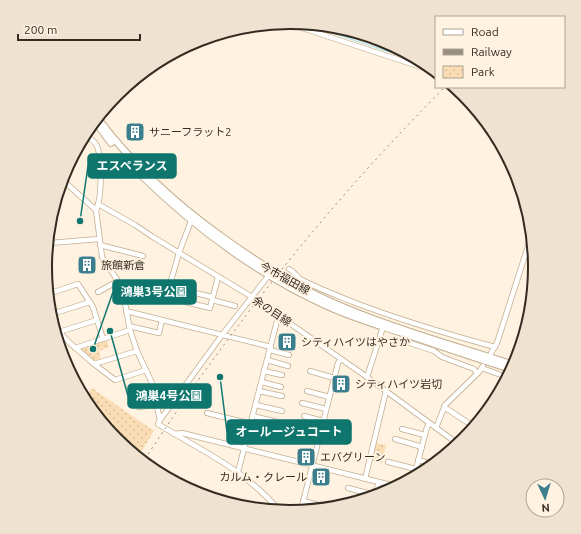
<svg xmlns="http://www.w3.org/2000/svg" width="581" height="534" font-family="Ubuntu,'Noto Sans JP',sans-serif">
<defs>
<pattern id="park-dots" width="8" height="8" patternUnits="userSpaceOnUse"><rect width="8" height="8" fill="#faddb4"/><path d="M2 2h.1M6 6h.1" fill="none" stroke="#d7be9a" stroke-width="1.8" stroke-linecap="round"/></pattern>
</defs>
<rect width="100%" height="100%" fill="#fff2e0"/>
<g fill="url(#park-dots)">
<polygon points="107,340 109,347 99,351 101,360 93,361 81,351 81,348"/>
<polygon points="92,388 154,431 139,455 117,440 87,395"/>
<polygon points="376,443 386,445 382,463 372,461"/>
</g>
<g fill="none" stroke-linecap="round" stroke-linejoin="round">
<polyline stroke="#9be7fb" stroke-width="1" points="315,27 413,60"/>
<g stroke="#c2ae90" stroke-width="6">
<g id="minor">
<polyline points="287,23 427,69"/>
<path d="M88,137c5,3 9,7 10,12 4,14 4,49 -2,61l6,47 20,30 8,43 7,21 15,32 8,37 -2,4c44,27 86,45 121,86"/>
<polyline points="63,182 67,184 96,210"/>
<polyline points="98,204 135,225 153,237 252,297 367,377 458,444"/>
<polyline points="50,243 99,239"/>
<polyline points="100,245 143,256"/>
<path d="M289,269c5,2 7,7 11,10 17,9 36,16 53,23 47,18 94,32 142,45"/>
<polyline points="122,287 166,298 179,253 191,221"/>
<polyline points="183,290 212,297"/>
<polyline points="98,292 118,281"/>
<polyline points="51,293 78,284 93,307 103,339"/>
<polyline points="166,297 210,308 218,277"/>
<polyline points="212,300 235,306"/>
<polyline points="126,311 271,347"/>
<polyline points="55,313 90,302"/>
<polyline points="129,326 159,333 162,320"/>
<polyline points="58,331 71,344 94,364 137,351"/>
<polyline points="59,332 97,320"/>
<polyline points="406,334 404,341 434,351 442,357 474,369 477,373"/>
<polyline points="75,348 130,330"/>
<polyline points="270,350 289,355"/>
<polyline points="491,353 497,343 530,240"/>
<polyline points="267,360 288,366"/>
<polyline points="94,364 115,380 146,370"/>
<polyline points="482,368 506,377"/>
<polyline points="264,371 282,375"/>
<polyline points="310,371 334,378"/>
<polyline points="367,377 383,327"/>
<polyline points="262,382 281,387"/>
<polyline points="259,391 282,396"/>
<polyline points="307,391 329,397"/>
<polyline points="302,403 326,409"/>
<polyline points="256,405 282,411"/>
<polyline points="138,407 156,405"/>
<polyline points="444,407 473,426"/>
<polyline points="207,413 251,424"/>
<polyline points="253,416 277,422"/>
<polyline points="304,416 349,428"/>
<polyline points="160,420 222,335 269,275"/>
<polyline points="436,428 445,405 479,372 483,366"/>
<polyline points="402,429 425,435"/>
<polyline points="174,434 182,433 395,486"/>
<polyline points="395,439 422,447"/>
<polyline points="418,460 429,463"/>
<polyline points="388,462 416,469"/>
<polyline points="238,472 277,321 280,316"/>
<polyline points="415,473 427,427 429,424"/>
<polyline points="365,479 386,391"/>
<polyline points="348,488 375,495"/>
<polyline points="375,495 379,482"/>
<polyline points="303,501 322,506"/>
<polyline points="301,510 338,363 341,359"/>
</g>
</g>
<g stroke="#c2ae90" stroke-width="8">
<g id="major">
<path d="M99,120c35,46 77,84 123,117 40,29 82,55 128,73 53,22 109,37 164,55"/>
<polyline points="97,124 111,143"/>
<path d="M139,173c54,53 115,99 184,131 25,12 52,20 79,29 36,12 73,25 109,36"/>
</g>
</g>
<use href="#minor" stroke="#fff" stroke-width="4.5"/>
<use href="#major" stroke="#fff" stroke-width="6"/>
<path stroke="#988e7f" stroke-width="1" stroke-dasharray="2 4" stroke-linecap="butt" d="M145,459c87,-134 187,-259 300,-372"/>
</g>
<defs>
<g id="building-square" transform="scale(1)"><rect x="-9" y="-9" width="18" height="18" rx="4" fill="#3b7e8e" stroke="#fff2e0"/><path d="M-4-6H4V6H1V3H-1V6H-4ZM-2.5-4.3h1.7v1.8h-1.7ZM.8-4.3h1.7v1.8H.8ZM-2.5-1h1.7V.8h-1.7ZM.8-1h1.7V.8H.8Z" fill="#fff"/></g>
</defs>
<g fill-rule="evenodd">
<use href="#building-square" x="135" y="132"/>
<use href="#building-square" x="87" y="265"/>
<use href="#building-square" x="287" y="342"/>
<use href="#building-square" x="341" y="384"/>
<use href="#building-square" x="306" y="457"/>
<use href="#building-square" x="321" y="477"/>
</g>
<g text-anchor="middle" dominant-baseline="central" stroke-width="4" stroke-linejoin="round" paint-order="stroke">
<g font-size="11" fill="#342c20" stroke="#fff2e0" text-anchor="start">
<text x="149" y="132">サニーフラット2</text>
<text x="101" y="265">旅館新倉</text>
<text x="301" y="342">シティハイツはやさか</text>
<text x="355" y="384">シティハイツ岩切</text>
<text x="320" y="457">エバグリーン</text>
<text x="307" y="477" text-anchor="end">カルム・クレール</text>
</g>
<g font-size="11" fill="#342c20" stroke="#fff2e0">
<text transform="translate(285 278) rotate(29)">今市福田線</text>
<text transform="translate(272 311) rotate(34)">余の目線</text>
</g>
</g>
<path d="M0 0H581V534H0ZM52 267a238 238 0 1 1 476 0a238 238 0 1 1-476 0Z" fill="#efe2d1" fill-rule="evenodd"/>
<path fill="none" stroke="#342c20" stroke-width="2" d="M52 267a238 238 0 1 1 476 0a238 238 0 1 1-476 0Z"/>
<path fill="none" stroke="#0f766e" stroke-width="1.5" d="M80 221L88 166M93 349L113 292M110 331L128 396M220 377L227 432"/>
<g fill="#0f766e" stroke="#fff2e0" stroke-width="1.5">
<circle cx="80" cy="221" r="4"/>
<circle cx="93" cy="349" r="4"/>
<circle cx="110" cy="331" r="4"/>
<circle cx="220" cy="377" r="4"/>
</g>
<g fill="#0f766e" stroke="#0f766e" stroke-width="1.5">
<rect x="88" y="154" width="88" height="24" rx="4"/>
<rect x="113" y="280" width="83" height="24" rx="4"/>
<rect x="128" y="384" width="83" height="24" rx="4"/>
<rect x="227" y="420" width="124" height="24" rx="4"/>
</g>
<g font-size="12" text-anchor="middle" font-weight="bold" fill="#fff">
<text x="132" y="170">エスペランス</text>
<text x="154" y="296">鴻巣3号公園</text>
<text x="169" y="400">鴻巣4号公園</text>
<text x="289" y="436">オールージュコート</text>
</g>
<rect x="435" y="16" width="130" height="72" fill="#fff2e0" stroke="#aea393"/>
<rect x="443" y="29" width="20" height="6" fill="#ffffff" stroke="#aea393"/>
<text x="471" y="36" font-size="12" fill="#342c20">Road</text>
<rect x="443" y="49" width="20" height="6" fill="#988e7f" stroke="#aea393"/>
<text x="471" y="56" font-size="12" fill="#342c20">Railway</text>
<rect x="443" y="66" width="20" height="12" fill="url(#park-dots)" stroke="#aea393"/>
<text x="471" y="76" font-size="12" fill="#342c20">Park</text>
<g transform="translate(545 498) rotate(176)"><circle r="19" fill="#fff2e0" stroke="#aea393"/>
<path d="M0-3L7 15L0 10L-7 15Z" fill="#3b7e8e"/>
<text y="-6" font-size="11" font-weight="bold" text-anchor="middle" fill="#342c20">N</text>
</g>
<path d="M18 34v6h122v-6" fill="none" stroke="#342c20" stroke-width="2"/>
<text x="24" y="34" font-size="12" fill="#342c20" stroke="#fff2e0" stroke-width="3" paint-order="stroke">200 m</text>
</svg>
